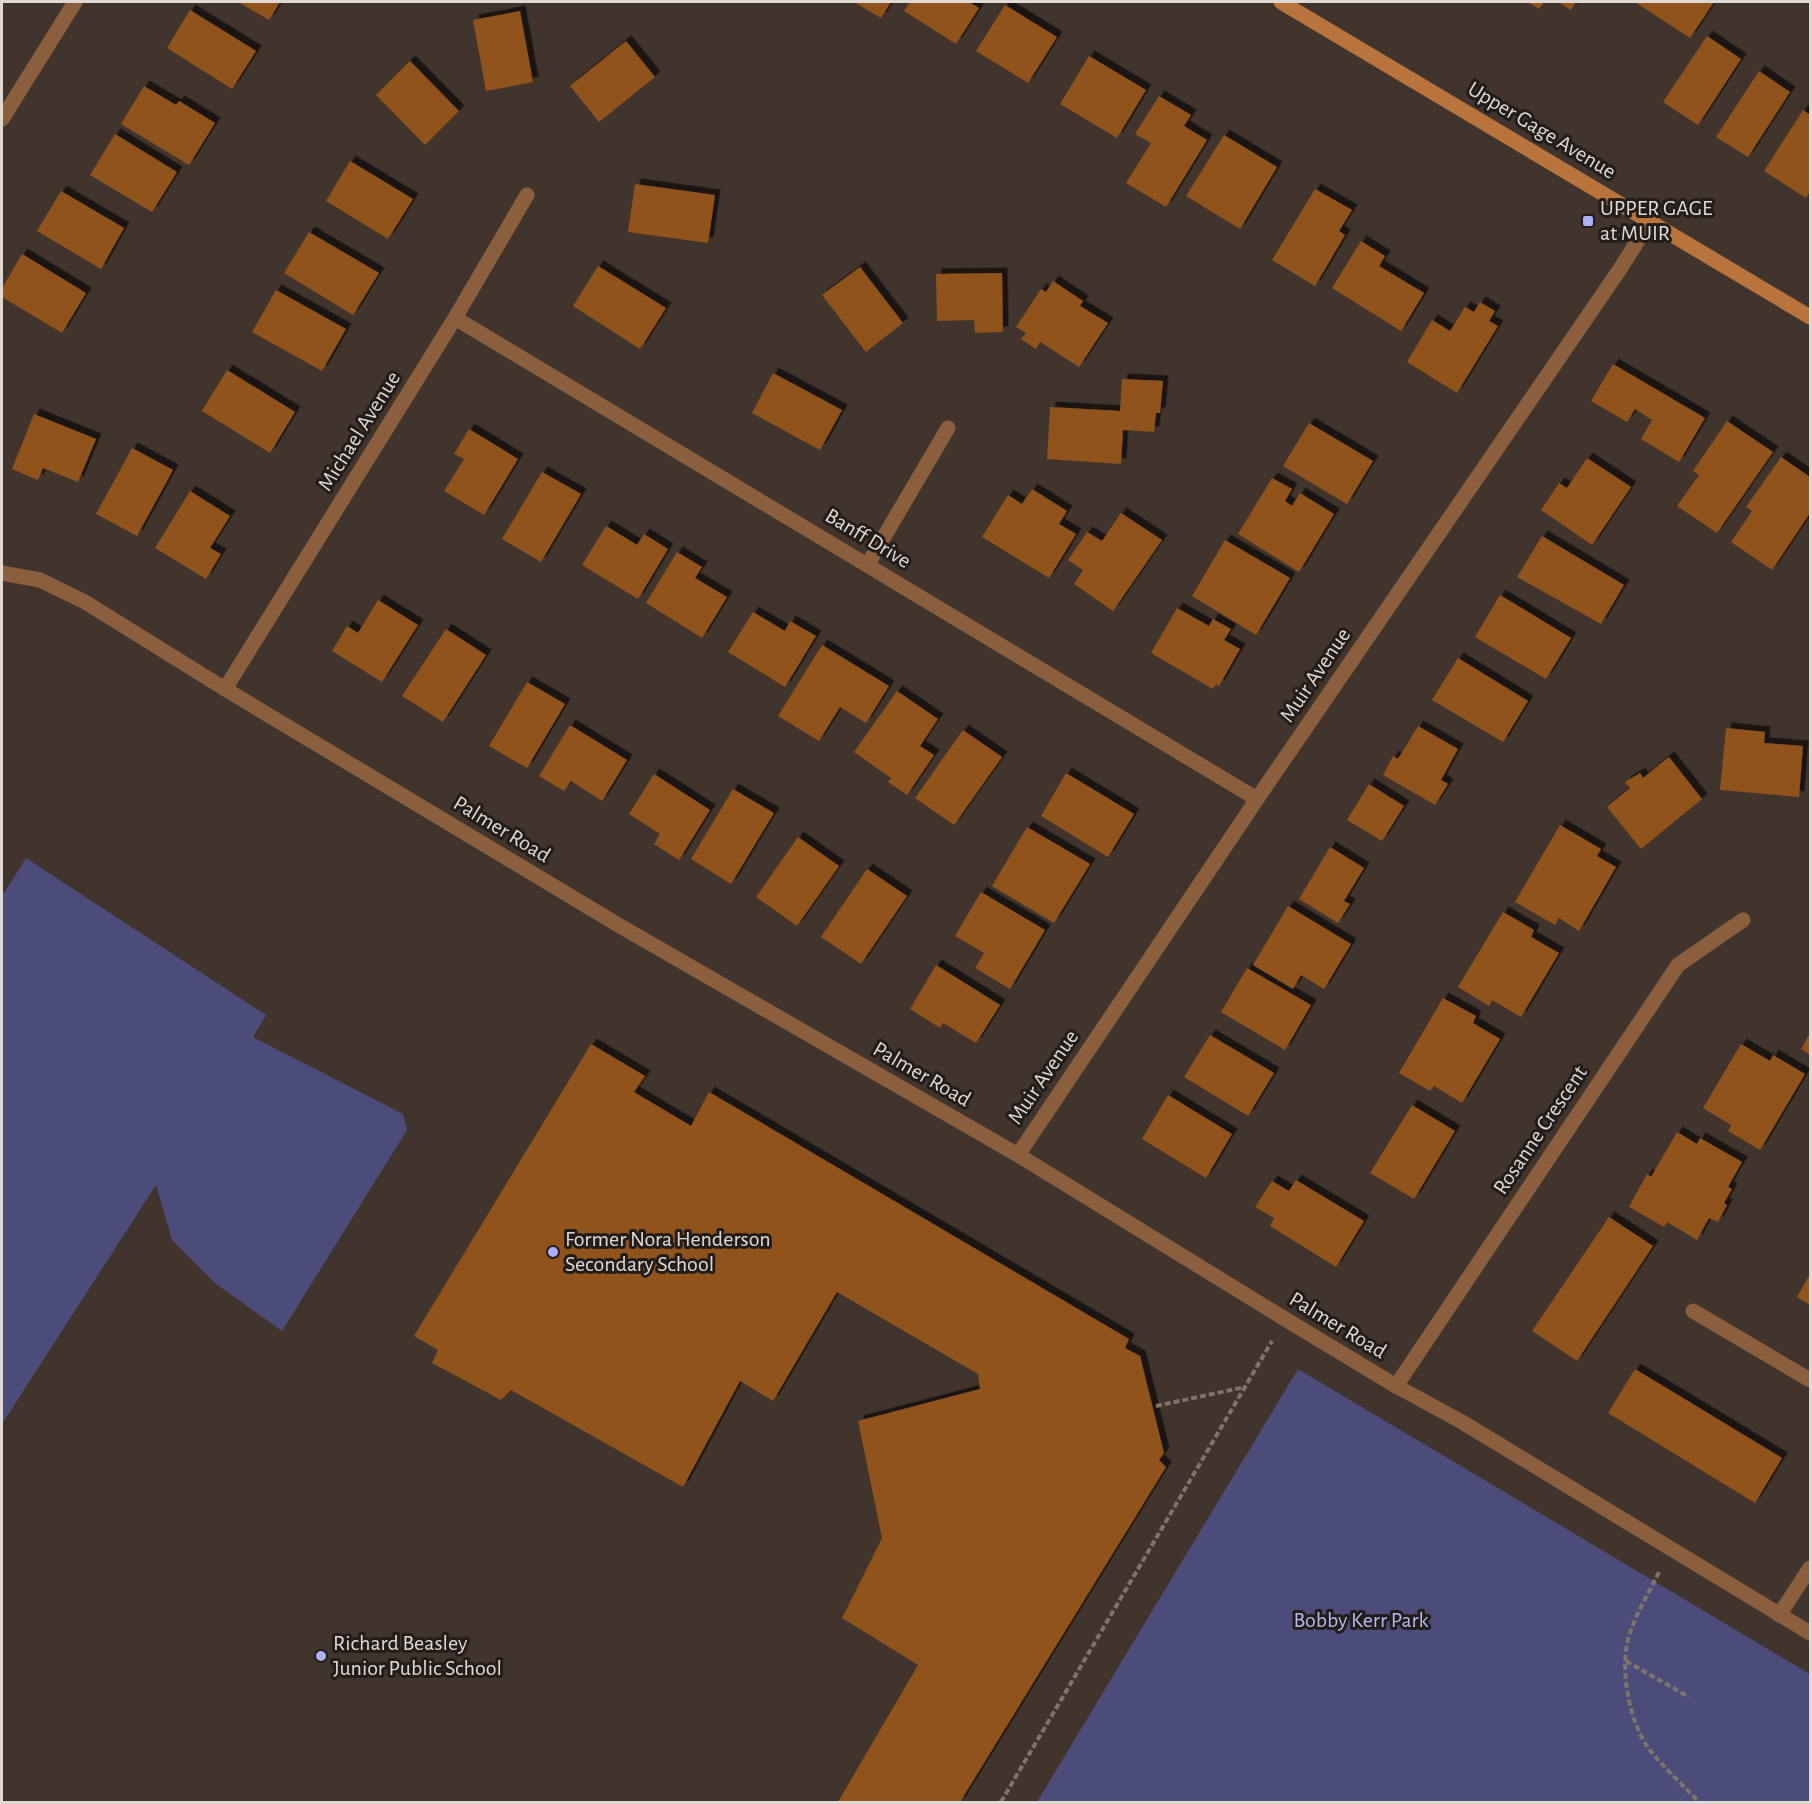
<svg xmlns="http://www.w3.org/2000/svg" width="1812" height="1804" font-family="'Alegreya Sans',sans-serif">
<defs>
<filter id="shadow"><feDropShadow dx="5.5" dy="-5.5" stdDeviation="0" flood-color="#0009"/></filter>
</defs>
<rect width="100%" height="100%" fill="#40342c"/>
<g fill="#4c4c7a">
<polygon points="26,858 266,1015 253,1037 403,1114 407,1130 282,1331 216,1284 172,1240 156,1185 2,1424 2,896"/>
<polygon points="1298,1369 1810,1674 1810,1802 1037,1802"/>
</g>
<g fill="#91521d" filter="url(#shadow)">
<polygon points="238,2 280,2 269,20"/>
<polygon points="854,2 891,2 881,18"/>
<polygon points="910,2 969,2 979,8 956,44 904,11"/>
<polygon points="1528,2 1544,2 1539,9"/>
<polygon points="1558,2 1576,2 1571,10"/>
<polygon points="1635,2 1714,2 1690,38"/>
<polygon points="1005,5 1057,37 1028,83 976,51"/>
<polygon points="190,10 256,51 232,89 167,48"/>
<polygon points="520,11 533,82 486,91 473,20"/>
<polygon points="1707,36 1741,59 1698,125 1663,102"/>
<polygon points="626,41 655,77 599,122 570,86"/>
<polygon points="1089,56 1146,90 1117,138 1060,104"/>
<polygon points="410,61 459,111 425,145 376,95"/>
<polygon points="1759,71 1790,92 1748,157 1716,137"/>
<polygon points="144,86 176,105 179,101 215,123 189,165 121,124"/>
<polygon points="1159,96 1191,115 1184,126 1207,140 1166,207 1126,183 1151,143 1135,134"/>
<polygon points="1803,110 1810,115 1810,191 1806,198 1764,171"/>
<polygon points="115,134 177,172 152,212 90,175"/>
<polygon points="1224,135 1277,167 1240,229 1186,196"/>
<polygon points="350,161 413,199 388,239 326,201"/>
<polygon points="635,184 715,195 708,243 628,232"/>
<polygon points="1315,189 1352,210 1339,231 1345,235 1315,286 1272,260"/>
<polygon points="61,191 124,228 101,269 37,231"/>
<polygon points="309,232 379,273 353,315 284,273"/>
<polygon points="1361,241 1385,256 1379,266 1424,293 1401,331 1332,288"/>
<polygon points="22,254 86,293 62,333 2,297 2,288"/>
<polygon points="598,266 666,308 640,349 573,306"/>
<polygon points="860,267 903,323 866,352 822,295"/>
<polygon points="1002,273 1003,332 975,333 974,320 937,321 936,274"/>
<polygon points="1053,281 1083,301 1080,306 1108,323 1079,367 1040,342 1036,349 1021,339 1026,333 1016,327 1041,289 1046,292"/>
<polygon points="276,290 346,329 322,371 252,332"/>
<polygon points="1480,302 1495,311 1489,321 1498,326 1457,393 1407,362 1432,320 1450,331 1465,307 1474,312"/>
<polygon points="1613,364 1705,418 1679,462 1641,439 1652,420 1635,409 1627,422 1591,401"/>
<polygon points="227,370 295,412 270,453 202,411"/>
<polygon points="773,373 842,410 820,450 752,413"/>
<polygon points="1122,379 1163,381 1160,413 1156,413 1154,432 1123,430 1121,464 1047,459 1050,407 1120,411"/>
<polygon points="34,414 96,439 78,482 43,468 38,480 12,469"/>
<polygon points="1727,421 1773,452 1717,533 1677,506 1699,475 1693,471"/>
<polygon points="1309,423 1373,461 1347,504 1283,466"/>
<polygon points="469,429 518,459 484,515 444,491 464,459 454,454"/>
<polygon points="132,448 173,470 137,536 96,514"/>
<polygon points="1781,457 1810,477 1810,513 1772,570 1731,542 1752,511 1746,507"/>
<polygon points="1587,458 1631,487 1592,545 1541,510 1559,483 1567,488"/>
<polygon points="542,472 581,494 541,562 502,539"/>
<polygon points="1272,478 1292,489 1285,501 1292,506 1300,493 1334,514 1299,572 1238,534"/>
<polygon points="1032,489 1067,511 1059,524 1076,534 1049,578 982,537 1008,495 1022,504"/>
<polygon points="190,491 230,516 210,548 221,554 206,579 155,548"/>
<polygon points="1121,513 1162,540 1113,611 1074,584 1083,570 1068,560 1087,532 1102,541"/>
<polygon points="606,526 637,545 644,534 668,549 638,599 582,565"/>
<polygon points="1542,536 1624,585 1601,624 1517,577"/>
<polygon points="1225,540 1290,578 1256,635 1192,596"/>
<polygon points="677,552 702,567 695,578 727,597 702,638 646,603"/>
<polygon points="1500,595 1571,638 1546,679 1475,637"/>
<polygon points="378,600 418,625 382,682 332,651 347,626 358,633"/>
<polygon points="1177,608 1209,626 1213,619 1231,629 1224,640 1240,649 1219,686 1216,684 1213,689 1151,653"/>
<polygon points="753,612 785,631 790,621 816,636 785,687 728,652"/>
<polygon points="446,629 486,655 443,722 402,696"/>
<polygon points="822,645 889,686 866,723 840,707 819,741 778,716"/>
<polygon points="1458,658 1528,701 1503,742 1432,700"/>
<polygon points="527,682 565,704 527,768 489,746"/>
<polygon points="897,691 938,719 920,746 934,755 907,795 888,782 891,778 854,752"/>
<polygon points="570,725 627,760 602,801 571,781 564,791 539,776"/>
<polygon points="1418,726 1458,749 1441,780 1448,784 1435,805 1383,775 1393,756 1398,759"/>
<polygon points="1726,728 1765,732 1764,743 1803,746 1799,797 1720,790"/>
<polygon points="963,730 1002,757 954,825 915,798"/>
<polygon points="1669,757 1702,799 1641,849 1607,807 1630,788 1625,782 1640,773 1643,778"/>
<polygon points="1066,773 1134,814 1108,857 1041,816"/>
<polygon points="654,774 710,810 679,860 654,844 660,834 629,814"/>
<polygon points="1369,784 1404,806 1382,841 1347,820"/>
<polygon points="733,789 774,813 731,884 691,859"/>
<polygon points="1560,825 1601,849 1597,856 1616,867 1579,931 1559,918 1555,925 1515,902"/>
<polygon points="1027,827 1090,864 1054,923 992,886"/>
<polygon points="798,837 839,866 797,926 756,897"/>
<polygon points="1330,847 1364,868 1344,901 1350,904 1338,923 1299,899"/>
<polygon points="867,869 907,896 861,964 821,937"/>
<polygon points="981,892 1045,930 1010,989 975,968 984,953 955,936"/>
<polygon points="1288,906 1351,944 1324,989 1301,975 1293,989 1253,965"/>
<polygon points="1503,912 1534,930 1531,937 1559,953 1521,1017 1492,1000 1489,1006 1458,987"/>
<polygon points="936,965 1000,1005 976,1043 943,1023 940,1028 910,1009"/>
<polygon points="1247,968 1311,1005 1285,1050 1221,1012"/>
<polygon points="1443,998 1476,1016 1473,1023 1500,1039 1462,1103 1434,1086 1430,1091 1399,1073"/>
<polygon points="1810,1033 1810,1055 1801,1049"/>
<polygon points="1210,1035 1274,1073 1248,1116 1184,1077"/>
<polygon points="591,1044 645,1076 634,1092 691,1126 709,1092 1129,1339 1125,1348 1140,1356 1164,1453 1159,1460 1166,1467 960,1802 838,1802 918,1665 842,1618 882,1538 858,1421 980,1389 978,1374 837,1292 773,1401 740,1381 683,1487 511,1390 501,1400 432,1363 438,1350 414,1336"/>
<polygon points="1741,1044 1770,1061 1773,1055 1805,1074 1760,1150 1728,1131 1731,1125 1703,1108"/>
<polygon points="1168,1095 1232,1134 1206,1178 1142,1139"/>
<polygon points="1412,1105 1455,1131 1414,1199 1370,1173"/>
<polygon points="1677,1132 1697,1144 1700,1138 1742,1162 1728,1187 1732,1189 1724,1203 1727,1205 1718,1222 1709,1218 1697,1240 1667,1222 1664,1227 1629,1207 1647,1174 1651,1177"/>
<polygon points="1296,1180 1364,1221 1336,1267 1270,1226 1274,1218 1255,1207 1272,1181 1289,1191"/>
<polygon points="1609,1217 1653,1246 1577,1361 1532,1331"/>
<polygon points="1810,1274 1810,1305 1797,1297"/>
<polygon points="1635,1369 1782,1458 1755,1503 1608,1413"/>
</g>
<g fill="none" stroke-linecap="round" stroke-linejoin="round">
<g stroke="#7e746d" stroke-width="4" stroke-dasharray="6 3" stroke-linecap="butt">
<polyline points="1156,1406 1245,1387"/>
<path d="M1659,1572c-9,19 -21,38 -28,58 -13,32 -3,91 18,119 15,19 34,36 50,53"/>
<polyline points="1626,1661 1689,1697"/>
<polyline points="1001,1802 1272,1341"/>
</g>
<polyline stroke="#8b5e3e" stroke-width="15" points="1693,1311 1810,1380"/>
<g stroke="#8b5e3e" stroke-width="15">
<polyline points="2,119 75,2"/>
<polyline points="455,318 1257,799"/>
<polyline points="868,564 948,428"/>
<polyline points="2,573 40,580 85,602 225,689 620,926 1018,1155 1285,1319 1396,1386 1462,1422 1810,1633"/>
<polyline points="225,689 455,318 527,195"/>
<polyline points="1018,1155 1257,799 1620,269 1651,220"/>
<polyline points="1396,1386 1678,965 1743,920"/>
<polyline points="1779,1615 1810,1568"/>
</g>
<polyline stroke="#b9733c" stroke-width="15" points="1281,2 1810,317"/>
</g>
<g fill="#adaffb" stroke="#221d19" stroke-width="2">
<rect x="1582" y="215" width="12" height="12" rx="3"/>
<circle cx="553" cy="1252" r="6"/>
<circle cx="321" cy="1656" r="6"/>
</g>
<g text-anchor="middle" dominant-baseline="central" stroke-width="6" stroke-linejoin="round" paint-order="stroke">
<g font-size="22" fill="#e0d8d3" stroke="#221d19">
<text transform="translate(1542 130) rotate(31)">Upper Gage Avenue</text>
<text transform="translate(359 431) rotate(-58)">Michael Avenue</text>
<text transform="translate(868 538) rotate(31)">Banff Drive</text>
<text transform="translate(1315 675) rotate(-56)">Muir Avenue</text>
<text transform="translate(502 829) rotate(31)">Palmer Road</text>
<text transform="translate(922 1074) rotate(30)">Palmer Road</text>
<text transform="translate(1043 1077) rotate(-56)">Muir Avenue</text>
<text transform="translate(1540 1130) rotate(-56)">Rosanne Crescent</text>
<text transform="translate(1338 1325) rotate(31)">Palmer Road</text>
</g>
<g font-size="22" fill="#e0d8d3" stroke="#221d19" text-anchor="start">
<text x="1600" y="208">UPPER GAGE<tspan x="1600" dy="25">at MUIR</tspan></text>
<text x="565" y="1239">Former Nora Henderson<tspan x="565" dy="25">Secondary School</tspan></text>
<text x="333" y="1643">Richard Beasley<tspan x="333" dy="25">Junior Public School</tspan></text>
</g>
<g font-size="22" fill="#b6b8f2" stroke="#221d19">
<text x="1361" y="1620">Bobby Kerr Park</text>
</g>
</g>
<rect width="1812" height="1804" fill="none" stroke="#e0d8d3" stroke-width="6"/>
</svg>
